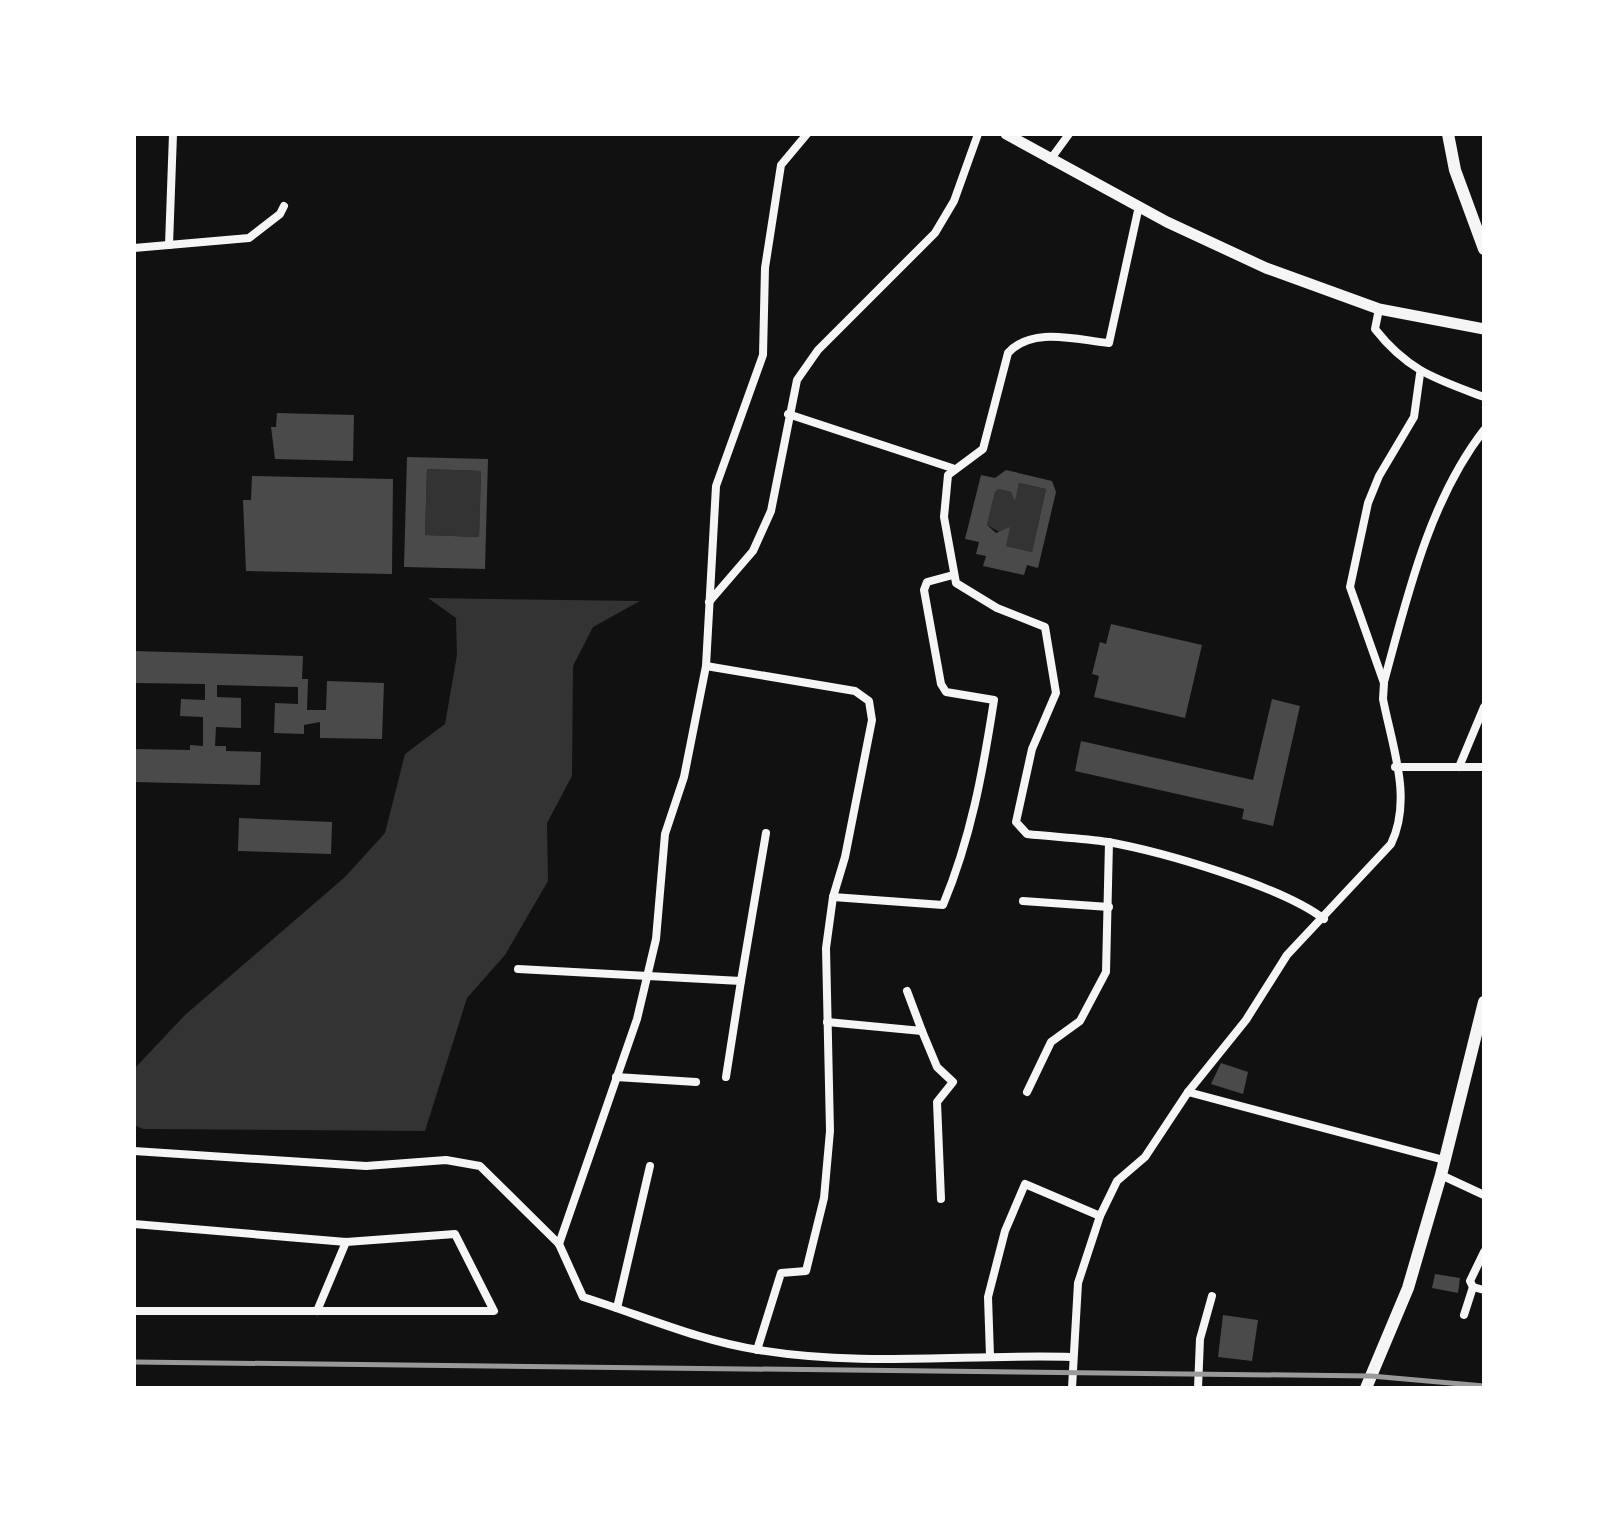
<svg xmlns="http://www.w3.org/2000/svg" width="1618" height="1522" font-family="Figtree,sans-serif">
<rect width="100%" height="100%" fill="#111"/>
<g fill="#333">
<polygon points="427,469 481,471 479,537 425,535"/>
<polygon points="1019,483 1046,489 1032,552 1006,546 1001,533 987,525 995,492 999,489 1011,492 1015,499"/>
<polygon points="428,598 640,601 593,627 573,666 572,776 547,823 548,881 505,955 467,998 425,1131 143,1129 134,1125 134,1069 185,1015 345,877 385,833 405,754 445,724 457,655 456,618"/>
</g>
<g fill="#4a4a4a" fill-rule="evenodd">
<polygon points="277,413 354,415 353,461 275,459 271,427 276,427"/>
<path d="M407,457l81,2 -3,110 -81,-2zM427,469l54,2 -2,66 -54,-2z"/>
<path d="M1006,470l46,11 4,11 -18,76 -11,-3 -3,10 -41,-9 3,-10 -10,-2 3,-12 -14,-3 16,-64 14,3zM1019,483l27,6 -14,63 -26,-6 4,-19 -14,6 -9,-8 8,-33 4,-3 12,3 4,9z"/>
<polygon points="252,476 393,479 392,574 246,571 243,500 251,500"/>
<polygon points="1111,624 1202,645 1185,718 1094,697 1099,676 1092,674 1100,642 1106,644"/>
<polygon points="134,651 303,656 302,679 308,679 307,710 326,710 327,681 384,683 382,739 320,738 320,722 304,725 304,734 274,733 275,703 298,704 298,687 217,685 217,697 241,698 241,728 216,727 215,746 226,746 226,751 261,752 260,785 134,782 134,749 190,750 190,745 203,746 203,717 180,716 181,699 205,700 205,684 134,683"/>
<polygon points="1272,699 1300,706 1273,826 1242,819 1244,809 1075,771 1081,741 1253,780"/>
<polygon points="239,818 332,822 331,854 238,851"/>
<polygon points="1221,1063 1248,1072 1243,1094 1211,1084"/>
<polygon points="1435,1274 1460,1278 1458,1293 1432,1288"/>
<polygon points="1223,1315 1258,1320 1252,1361 1218,1357"/>
</g>
<g fill="none" stroke-linecap="round" stroke-linejoin="round">
<g stroke="#f5f5f5" stroke-width="8">
<polyline points="1050,160 1069,134"/>
<path d="M1139,206l-30,137c-32,-3 -77,-17 -101,10l-25,96 -35,26 -4,42 12,66 41,25 48,19 11,66 -24,56 -16,73 11,12c27,3 55,4 81,8 55,10 173,44 216,77"/>
<polyline points="169,245 173,134"/>
<polyline points="134,248 249,238 280,214 284,206"/>
<path d="M1379,309l-4,20c33,42 61,50 109,68"/>
<polyline points="788,414 952,468"/>
<polyline points="709,602 753,551 771,511 797,380 818,350 935,233 954,201 978,134"/>
<polyline points="706,666 855,691 869,701 872,720 845,857 833,897 826,948 830,1131 824,1198 806,1271 781,1273 757,1350"/>
<path d="M1384,682c23,-85 45,-181 100,-252"/>
<polyline points="1395,767 1484,767"/>
<polyline points="1459,767 1484,707"/>
<path d="M833,897l110,8c28,-67 40,-134 51,-205l-48,-8 -5,-8 -17,-94 3,-8 26,-7"/>
<polyline points="1023,901 1109,907"/>
<polyline points="518,969 741,981 766,833"/>
<polyline points="827,1022 922,1031 907,991"/>
<polyline points="922,1031 937,1067 953,1082 937,1102 941,1199"/>
<polyline points="616,1077 696,1082"/>
<polyline points="726,1077 741,981"/>
<polyline points="1027,1092 1051,1042 1080,1021 1106,972 1109,842"/>
<polyline points="1188,1092 1444,1160"/>
<path d="M134,1151l232,15 80,-6 34,6 79,78 24,53c58,18 116,44 176,53 103,17 209,4 312,7"/>
<polyline points="1441,1175 1484,1195"/>
<polyline points="134,1224 346,1242 455,1234 494,1311 134,1311"/>
<polyline points="559,1244 637,1019 656,939 665,834 684,777 706,666 716,486 763,355 765,268 781,165 807,134"/>
<polyline points="1484,1252 1470,1281 1473,1287 1484,1290"/>
<polyline points="617,1308 650,1166"/>
<polyline points="317,1311 346,1242"/>
<polyline points="1464,1315 1473,1287"/>
<polyline points="990,1356 988,1297 1005,1231 1025,1184 1100,1216"/>
<path d="M1072,1388l6,-105 22,-67 17,-35 28,-24 43,-65 58,-72 41,-65 104,-111c22,-45 1,-98 -8,-145l1,-16 -34,-96 18,-84 11,-27 35,-59 6,-43"/>
<polyline points="1198,1388 1200,1339 1212,1296"/>
</g>
<polyline stroke="#f5f5f5" stroke-width="11" points="1006,134 1167,222 1266,268 1379,309 1484,329"/>
<g stroke="#f5f5f5" stroke-width="12">
<polyline points="1448,134 1455,170 1484,249"/>
<polyline points="1366,1388 1408,1288 1441,1175 1484,1002"/>
</g>
<polyline stroke="#9a9a9a" stroke-width="5" points="134,1362 1371,1376 1484,1386"/>
</g>
<rect width="1618" height="1522" fill="none" stroke="#ffffff" stroke-width="272"/>
</svg>
